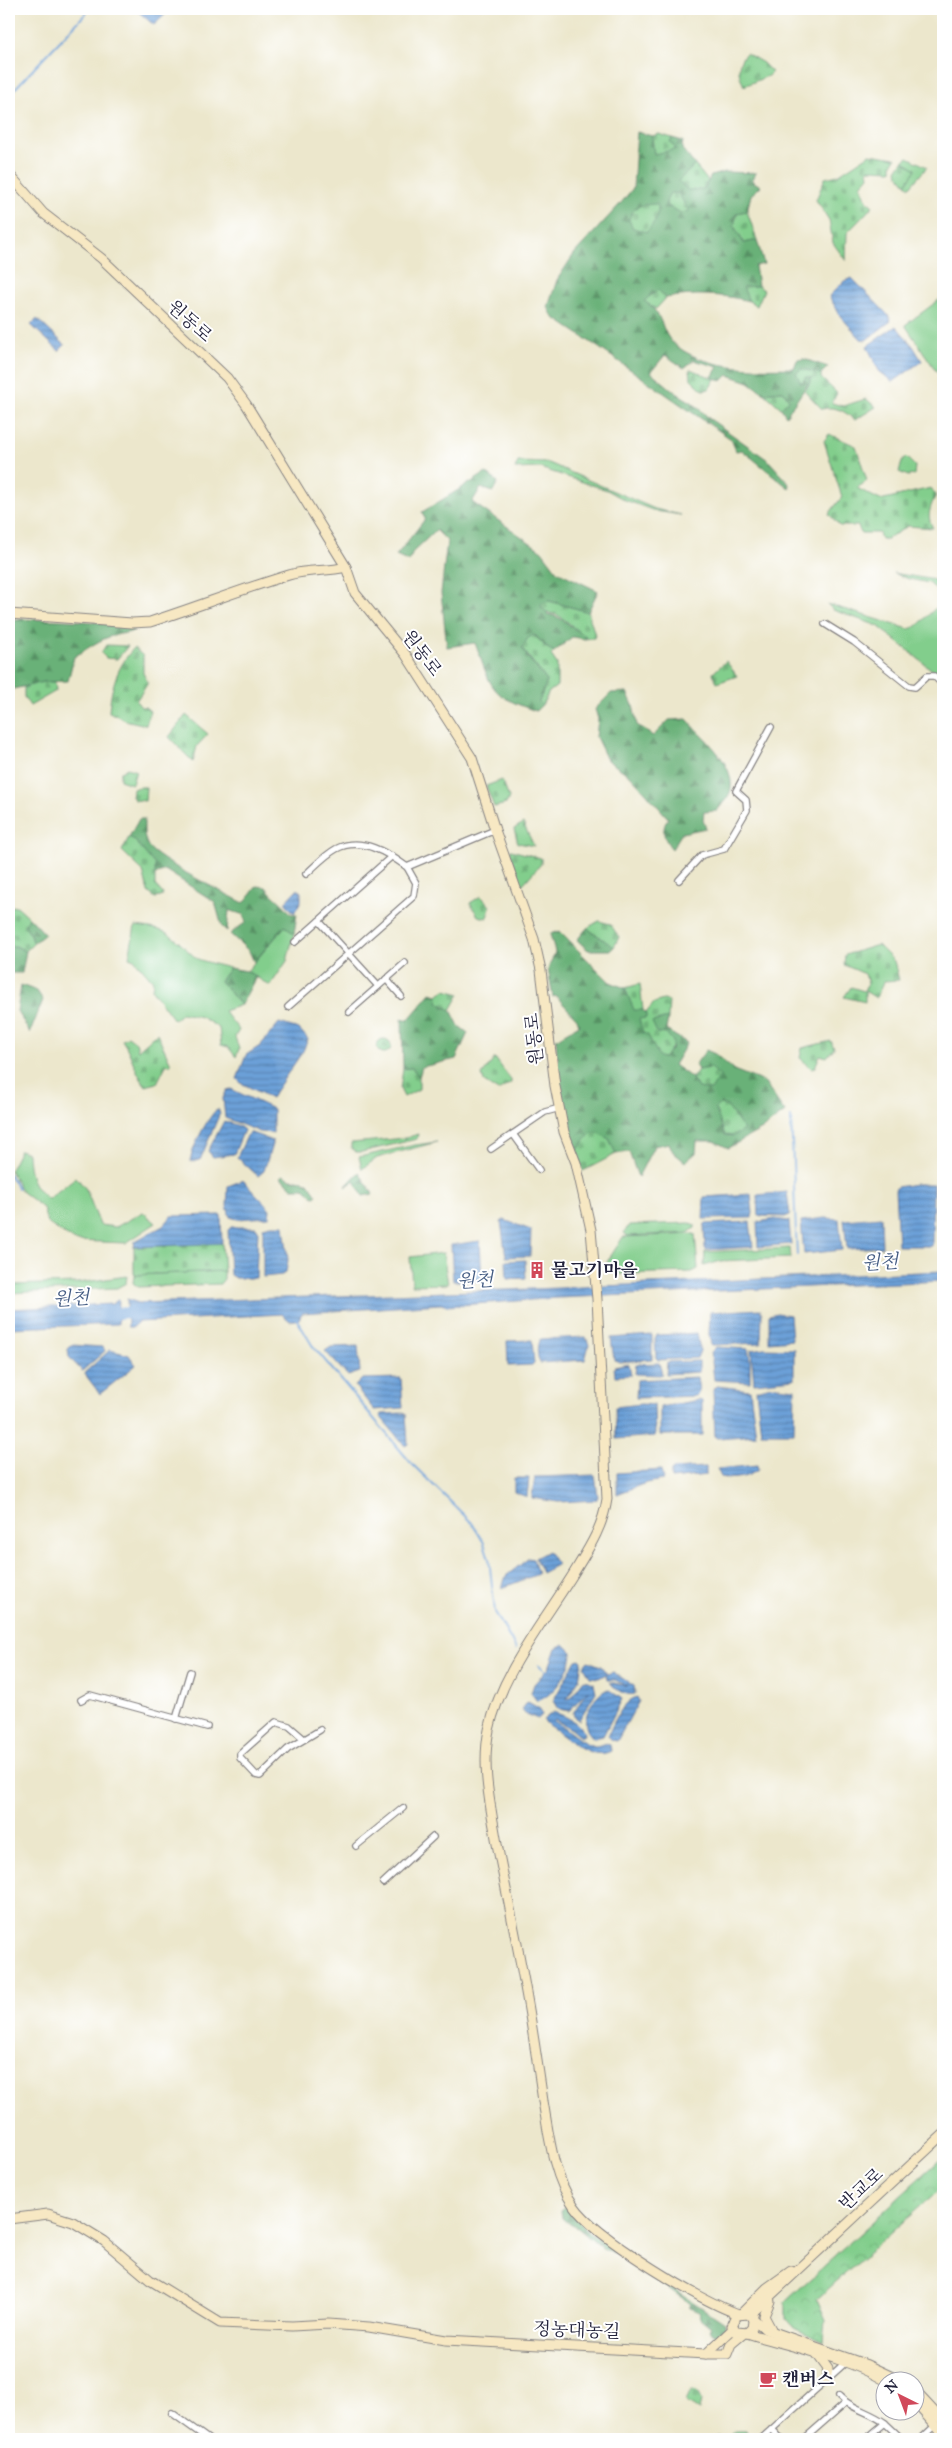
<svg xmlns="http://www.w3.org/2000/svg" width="952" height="2448" font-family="'IM FELL Great Primer','Noto Serif KR',serif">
<defs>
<pattern id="forest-firs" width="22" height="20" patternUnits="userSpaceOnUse" patternTransform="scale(1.25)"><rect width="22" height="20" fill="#69b178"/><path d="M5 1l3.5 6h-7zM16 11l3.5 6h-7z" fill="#569064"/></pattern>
<pattern id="cemetery-stones" width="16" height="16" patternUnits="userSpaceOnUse" patternTransform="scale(1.25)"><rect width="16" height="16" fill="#82ce8c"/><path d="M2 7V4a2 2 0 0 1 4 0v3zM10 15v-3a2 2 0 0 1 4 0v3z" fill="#70b17a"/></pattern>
<pattern id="park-crowns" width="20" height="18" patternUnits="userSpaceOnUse" patternTransform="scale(1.25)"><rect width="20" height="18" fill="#82ce8c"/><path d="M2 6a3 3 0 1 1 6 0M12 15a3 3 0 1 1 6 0" fill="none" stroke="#70b17a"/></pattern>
<pattern id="water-rules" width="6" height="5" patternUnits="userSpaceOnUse" patternTransform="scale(1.25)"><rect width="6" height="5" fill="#6ca0d8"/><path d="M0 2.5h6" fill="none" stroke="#5882b0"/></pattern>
</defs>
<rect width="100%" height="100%" fill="#fff"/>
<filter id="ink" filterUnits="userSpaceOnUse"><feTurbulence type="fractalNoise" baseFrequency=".02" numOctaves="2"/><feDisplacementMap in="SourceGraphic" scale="10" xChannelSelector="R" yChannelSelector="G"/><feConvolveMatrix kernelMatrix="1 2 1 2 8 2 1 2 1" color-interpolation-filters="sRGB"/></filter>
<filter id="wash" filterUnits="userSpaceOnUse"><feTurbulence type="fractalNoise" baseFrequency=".0096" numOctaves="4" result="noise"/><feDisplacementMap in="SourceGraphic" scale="20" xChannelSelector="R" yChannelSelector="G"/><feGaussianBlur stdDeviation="1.12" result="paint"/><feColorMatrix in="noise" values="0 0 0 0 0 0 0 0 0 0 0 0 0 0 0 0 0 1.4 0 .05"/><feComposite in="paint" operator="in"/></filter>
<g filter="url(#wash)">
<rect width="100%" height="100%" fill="#ece7cc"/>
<g fill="#82ce8c" stroke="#527864">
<polygon points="908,157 927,167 910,187 906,184 916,169 903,161"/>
<polygon points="943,297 943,381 905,325"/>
<polygon points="906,457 915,466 914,475 908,476 899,472 902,462"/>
<polygon points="518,462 549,463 655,509 681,515 655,511 625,500 607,490 540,468 515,469"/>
<polygon points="893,573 941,581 943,585 943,679 878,626 833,610 827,604 909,629 917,626 942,602 942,594 929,583 909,579"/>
<path d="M135,926c38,4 34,8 61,32 2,2 29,9 34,10l-10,13 21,24 -17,6 15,19 -4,7 4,12 -3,8 -8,-10 -7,-2 -2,-17 -18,-11 -19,-4 -8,7 -22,-30 1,-9 -19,-22 -5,-2z"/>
<polygon points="285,926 294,934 287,961 270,986 247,971"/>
<polygon points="418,1134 417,1139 362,1152 356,1152 351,1148 351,1143 406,1138"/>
<polygon points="437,1142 377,1158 362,1169 359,1157 415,1145"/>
<path d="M20,1150l8,3c1,20 3,33 20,46l28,-22 10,12 14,36 16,2 27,-15 13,11 -30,20 -51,-2 -28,-18 -4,-15 -21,-16 -12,-22z"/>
<polygon points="690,1223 695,1225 695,1228 688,1233 628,1236 624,1233 629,1225"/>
<polygon points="695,1234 698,1269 692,1272 618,1274 607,1262 623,1237"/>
<polygon points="790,1248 791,1258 721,1261 704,1266 705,1252"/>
<polygon points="443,1253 448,1284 412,1285 410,1257"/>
<polygon points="224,1271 224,1279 220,1284 138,1287 133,1283 134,1275"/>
<polygon points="127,1276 126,1283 117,1288 9,1293 9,1285 77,1283"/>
</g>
<g fill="url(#forest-firs)" stroke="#466a5a">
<path d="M637,132l15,4 2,17 21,-4 -5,-7 2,-4 11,3 -1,8 13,16 -17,16 26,8 7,-13 14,-4 31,1 -4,8 9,5 -10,9 -4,16 -10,2 -3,13 10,17 13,-3 7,24 -9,2 3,20 -14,2 5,13c-28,-7 -55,-8 -83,-3l-8,-8 -13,11c19,14 15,28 27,41 30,28 83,27 122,26l3,-8 7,-1 24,8 -7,7 -19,-5 4,8 6,1 -26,38 -5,-8 8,-8 -6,-9 -19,2 -15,-11 -21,-7 -6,6 -10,-4 6,-10 -24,-7 -10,8 -19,-13 -14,17 24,20 18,11 17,16 58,41 20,22 2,7 -48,-39 -6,1 -5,-12c-60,-40 -118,-83 -178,-122l-5,-10 9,-27 17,-26 47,-51 12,-15z"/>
<path d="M486,473l12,9 -5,10 -12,-4 -9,14 70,49 15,20 41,20 -10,21 -39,-11 -2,13c20,4 22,14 39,22l-2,3 -12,-2 -18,15 -7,-4 -12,-13 -9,20 21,26 -8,21 3,3 -6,6c-48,-16 -44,-23 -61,-68l-28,4 -6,-54 6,-52 -11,-11 -23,22 -4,10 -13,-6 29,-37 -3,-7z"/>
<path d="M9,619c40,1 86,-1 125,11 -6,4 -11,3 -18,5 -15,3 -29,14 -42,22l-6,24 -24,1 -35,8z"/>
<path d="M627,692l6,13 4,20 16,11 16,-16 18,-1c15,18 47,43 44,69 0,7 -10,17 -14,23l-13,1 -1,8 3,8 -24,5 -10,16c-9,-11 -11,-19 -4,-31l-36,-41 -25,-17 -11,-23 2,-18 -3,-10 16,-16z"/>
<path d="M139,819h5c0,10 -1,18 4,27 9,14 76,47 96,57l13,-17 9,1c8,11 18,16 25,27h6l-3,20 -9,-8 -31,36 -5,-11 -19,-17 16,-12 -2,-7 -15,-5 -2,21 -5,-4 -7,-25 -50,-32 -11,5 1,-10 -21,-25 -5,-3z"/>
<polygon points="29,917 45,934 34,943 25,925"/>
<polygon points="587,928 614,947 611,950 588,950 577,940"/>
<path d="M559,931l51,51 15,6 9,21 9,1 3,3c2,18 1,35 21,41l6,-6 -16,-15 -6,-11 17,-4 -2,12 21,13 -13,22 18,13 6,10 13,-20 -13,2 -3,-5 11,-15 9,4 19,16 30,12 21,30 -21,16 -36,20 -14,-7h-17l-1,12 -11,9 -12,-10 -4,-9 -15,3 -16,31 -9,-25 -13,2 -7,-15 -19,-5 -13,17c-14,-37 -19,-73 -21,-112l23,-14 -2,-6 -21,-23 -3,1 -5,-28 7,-17 -5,-18z"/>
<polygon points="9,946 16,946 26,951 22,973 9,973"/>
<polygon points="230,968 247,971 256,977 241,1005 220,981"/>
<polygon points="21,985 37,991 43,1000 30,1033 17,1011"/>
<polygon points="431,993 437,995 439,1003 451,1010 459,1026 468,1033 456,1059 422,1067 419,1077 412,1068 403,1069 402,1018 408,1020"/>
<polygon points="359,1172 373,1194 363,1196 354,1181 345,1187"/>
<polygon points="283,1175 291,1179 308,1182 317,1195 314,1197 304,1188 293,1188 280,1177"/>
<polygon points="565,2208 569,2209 591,2234 725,2323 725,2329 717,2336 709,2330 711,2327 700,2318 699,2312 689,2308 691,2304 617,2253 605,2251 578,2228 570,2224 562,2217 561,2211"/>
</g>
<g fill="url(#cemetery-stones)" stroke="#527864">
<path d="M746,53l17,10 9,9 -4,4 -24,10c-6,-12 -8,-22 2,-33z"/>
<polygon points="659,134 672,138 670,142 676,149 654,154 652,136"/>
<polygon points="870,154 896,158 892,164 892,170 868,169 869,176 861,185 867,201 873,206 847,233 846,261 833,243 829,220 816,200 825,178 838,175"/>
<polygon points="903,161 916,169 906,184 898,174 897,170"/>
<polygon points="695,165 708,181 704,189 688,190 678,181"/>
<polygon points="670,193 678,193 689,211 681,213 668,206 666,202"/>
<path d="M657,204c4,10 -4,20 -10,28l-14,-4 -4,-8c5,-16 12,-15 28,-16z"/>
<polygon points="747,211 757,240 744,243 734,226 737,213"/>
<polygon points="758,286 764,290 757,306 749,301 743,287"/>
<polygon points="658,290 666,298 656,309 644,301"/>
<polygon points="690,369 715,379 709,389 703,390 691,379"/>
<path d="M802,369l19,5v4l16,15 -5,10 11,3 23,-7 10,8 -21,13c-9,-8 -20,-15 -33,-11l-17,-18 7,-13 -6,-1 -5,6 -5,-10z"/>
<polygon points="783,391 789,400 781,408 764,393"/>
<path d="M829,434l27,12 11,35 -10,7 23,12 51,-12 5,7c-6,12 -10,21 -3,33l-25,-2 -21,13h-6l-2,-6h-18l-3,-7h-18l-11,-12 13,-17 -18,-56z"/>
<path d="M549,601l39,11 7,23 -1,3 -10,1 2,-3c-10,-5 -15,-12 -24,-18 -7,-6 -13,-2 -21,-11l1,-4z"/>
<polygon points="534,635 547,648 554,652 551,655 557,664 557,686 549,692 542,705 539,702 547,681 522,648 528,638"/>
<polygon points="106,645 128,646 117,659 106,658 101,653"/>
<path d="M134,648l9,8v17l5,10 -12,18 5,6h4l5,4 -4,14 -21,-5 -16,-8c2,-25 8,-45 25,-64z"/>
<polygon points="726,661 737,676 717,683 713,673"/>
<polygon points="44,682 55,682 56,691 30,706 24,697 24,687"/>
<polygon points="186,715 208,734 197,746 193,762 169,737"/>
<polygon points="127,768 136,771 132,784 120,780 120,773"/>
<polygon points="502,780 509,798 506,804 494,807 486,786"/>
<polygon points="138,787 146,787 145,801 135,800 132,797 133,789"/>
<polygon points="523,823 534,846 518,843 514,829"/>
<polygon points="129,837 134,840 155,865 155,885 163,894 161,897 155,898 148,892 143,871 122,851"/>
<polygon points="511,850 541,858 541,864 522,885 510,853"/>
<polygon points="481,896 490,906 487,918 478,916 470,903"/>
<polygon points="17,906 29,917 25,925 34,943 26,951 16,946 9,946 9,907"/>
<polygon points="599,921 610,924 619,937 614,947 587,928"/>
<polygon points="878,945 894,961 899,980 884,981 876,998 865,991 865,1002 844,997 851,987 864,991 868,983 865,974 844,965 845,955"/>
<polygon points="640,984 643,1010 634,1010 625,988"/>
<polygon points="445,990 460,994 451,1010 439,1003 437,995"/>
<path d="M663,1000l6,1 -1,17 -16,4 5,11 9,1c14,11 4,13 -1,24l-6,-1 -11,-22 -5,-2 -4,-14 7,-1v-5l8,-10z"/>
<path d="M157,1033l14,31 -5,1 -9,18 -11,3c-11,-13 -14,-32 -24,-46l6,-4 8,6 2,8z"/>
<circle cx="384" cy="1046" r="7"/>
<polygon points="831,1041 834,1048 827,1057 820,1055 815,1067 811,1068 800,1058 802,1048"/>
<polygon points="495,1058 511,1080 511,1083 498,1091 484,1082 482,1075"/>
<polygon points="412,1068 419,1077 419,1089 404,1097 400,1089 403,1069"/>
<polygon points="711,1068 720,1076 711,1090 698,1088 692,1078 698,1070"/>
<polygon points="720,1104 727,1106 744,1130 733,1136 725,1135 715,1108"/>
<polygon points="597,1132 609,1139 616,1154 583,1171 577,1151 590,1134"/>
<polygon points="222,1243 224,1271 134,1275 134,1247"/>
<polygon points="691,2391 697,2392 701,2400 699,2410 686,2402"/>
<polygon points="736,2430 745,2430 747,2432 743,2437 747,2439 720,2439 716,2436 730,2435"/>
</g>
<polygon fill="url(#park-crowns)" stroke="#527864" points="943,2157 943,2186 817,2299 826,2320 824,2342 794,2328 786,2319 786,2301"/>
<g fill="url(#water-rules)" stroke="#47618a">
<polygon points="135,9 171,9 154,25"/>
<polygon points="852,278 889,316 891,321 866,340 861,339 841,317 829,296 844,281"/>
<polygon points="37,319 65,345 59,351 31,325"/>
<polygon points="896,326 913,346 922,361 893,382 879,371 867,346"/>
<polygon points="297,889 301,892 301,901 294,913 285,902"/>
<polygon points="279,1023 299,1029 308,1039 303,1051 271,1098 241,1083 237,1079 246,1055 260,1046"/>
<polygon points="231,1089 273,1109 273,1133 260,1132 225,1118 223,1098 227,1090"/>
<path d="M218,1109l2,4 -20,47 -9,2c-3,-7 19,-50 27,-53z"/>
<polygon points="224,1121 239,1126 244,1130 234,1154 213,1157 208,1151"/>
<polygon points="249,1132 273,1141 264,1171 258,1176 237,1157"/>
<polygon points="243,1180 270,1209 269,1217 237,1219 230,1217 227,1206 228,1186"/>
<polygon points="915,1184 933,1184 932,1246 900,1246 898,1245 895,1190 897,1187"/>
<path d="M943,1185v61c-10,-18 -4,-40 -4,-60z"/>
<polygon points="787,1192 790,1215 785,1217 758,1216 757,1195"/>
<polygon points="751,1194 753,1213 752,1218 703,1219 704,1197"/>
<polygon points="221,1215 222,1243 134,1247 135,1241 163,1226 172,1216"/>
<polygon points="881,1217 882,1247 847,1249 844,1220"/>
<polygon points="825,1218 839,1219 842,1250 804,1254 801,1221"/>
<polygon points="775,1219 789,1221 791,1244 758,1247 757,1222"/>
<polygon points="504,1220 531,1230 530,1256 506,1257 501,1222"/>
<polygon points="750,1222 753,1247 706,1250 705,1248 704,1226 706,1224"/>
<polygon points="271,1225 284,1225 288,1260 286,1272 282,1275 263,1277 263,1227"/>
<polygon points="231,1227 256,1227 258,1230 256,1278 235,1278 230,1275 228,1230"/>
<polygon points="480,1241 482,1281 453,1281 451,1245"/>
<polygon points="525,1260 526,1278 507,1279 506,1261"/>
<polygon points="943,1271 943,1281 559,1298 447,1306 441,1304 302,1313 299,1319 290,1321 282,1314 139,1322 133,1327 128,1327 127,1299 139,1303 559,1288"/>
<polygon points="119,1299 118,1324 9,1328 9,1309 112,1304"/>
<polygon points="760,1309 762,1314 761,1343 711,1345 709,1334 710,1312"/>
<polygon points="777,1313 790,1315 792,1340 769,1342 769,1315"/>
<polygon points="697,1333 700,1351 697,1358 658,1360 656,1358 655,1339 657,1335"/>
<polygon points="652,1335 652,1359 620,1362 614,1360 611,1338"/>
<path d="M586,1337l3,8 -4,15 -45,3c-3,-6 -4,-18 0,-24z"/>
<polygon points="532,1340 534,1363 532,1365 508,1366 507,1341"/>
<polygon points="72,1345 103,1347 105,1351 82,1371 69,1357 68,1349"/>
<polygon points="358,1346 360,1372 348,1376 325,1351 331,1347"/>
<polygon points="716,1347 748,1349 750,1359 750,1382 714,1380 711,1352"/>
<polygon points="764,1348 794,1349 794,1379 754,1383 751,1350"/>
<polygon points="110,1350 129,1355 136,1365 100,1394 84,1373"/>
<polygon points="699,1361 699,1372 666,1374 667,1362"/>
<polygon points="659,1363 662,1374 660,1375 635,1374 636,1364"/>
<polygon points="629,1364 631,1375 615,1376 614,1367"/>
<polygon points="697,1377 699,1391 696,1396 636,1398 637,1380"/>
<polygon points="401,1378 403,1408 374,1410 355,1386 362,1379"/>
<polygon points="717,1386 750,1390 756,1435 718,1438 715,1436 713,1390"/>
<polygon points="771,1386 795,1389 794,1433 761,1433 756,1390"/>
<polygon points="698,1400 702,1401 702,1435 660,1435 660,1407"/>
<polygon points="641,1404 654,1405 655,1436 616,1439 615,1407"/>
<polygon points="403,1413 406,1414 408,1444 405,1446 380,1416 381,1414"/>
<path d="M757,1465l1,5c-12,8 -23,10 -37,7l-4,-8z"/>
<polygon points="706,1467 706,1475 671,1479 671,1471 673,1469"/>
<polygon points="661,1470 663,1480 646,1483 617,1494 617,1473"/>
<polygon points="595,1475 598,1497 596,1500 558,1502 532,1498 535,1477"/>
<polygon points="514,1478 529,1478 527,1497 514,1492"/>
<polygon points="548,1551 557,1565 542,1573 535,1558"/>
<polygon points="529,1558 533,1559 538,1574 502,1588 506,1576"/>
<path d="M564,1644l8,8c0,17 -19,45 -35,49l-6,-8 3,-9 15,-16 7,-20z"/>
<polygon points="580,1659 582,1661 579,1679 566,1700 570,1698 584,1680 594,1683 596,1692 579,1720 575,1718 573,1713 588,1690 569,1711 558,1709 553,1701 576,1660"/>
<path d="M588,1661l13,5 6,8 6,-2 21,14 1,8c-10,2 -20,-4 -25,-12l17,4 -12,-6h-8l-1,-6 -7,4 -9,-1 -6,-11z"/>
<path d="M608,1689l14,10 -19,37 -9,2c-19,-13 -2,-42 14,-49z"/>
<path d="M637,1697l2,4 -22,40 -5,-1 -4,-4c5,-13 15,-35 29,-39z"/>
<polygon points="528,1702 540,1709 542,1715 538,1719 525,1714 522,1710 524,1705"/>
<path d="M553,1712c11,3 30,12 31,23l-4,2 -12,-10 -13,-7 -2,1c14,6 27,23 42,25 5,0 9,-4 15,-2l1,7c-21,11 -47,-16 -63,-26l-5,-5z"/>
</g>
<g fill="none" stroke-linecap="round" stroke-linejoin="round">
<g stroke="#6ca0d8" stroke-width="2">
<polyline points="9,95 90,9"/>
<polyline points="791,1117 797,1255"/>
<polyline points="9,1174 18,1188"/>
<polyline points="296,1318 312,1345 411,1463 472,1523 484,1543 489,1559 495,1612 516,1649"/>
<polyline points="539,1665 547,1672"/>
</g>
<polyline stroke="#6ca0d8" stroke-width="11" points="103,1314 142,1312"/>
</g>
</g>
<g filter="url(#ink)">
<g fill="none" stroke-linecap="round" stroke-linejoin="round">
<g stroke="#878484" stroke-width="8">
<g id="street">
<polyline points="825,624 854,642 909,686 915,687 927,676 934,676 943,685"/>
<path d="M306,874c9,-8 19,-19 30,-25 25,-13 52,4 71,18l88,-37"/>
<polyline points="679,880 702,855 724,849 747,810 746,800 736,791 771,727"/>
<polyline points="319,921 378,986"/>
<polyline points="295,942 392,856"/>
<polyline points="386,979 401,996"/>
<polyline points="288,1007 414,896 416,883 407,867"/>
<polyline points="349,1012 405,963"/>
<polyline points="513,1134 539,1170"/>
<polyline points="491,1149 545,1112 560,1108"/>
<polyline points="81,1700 90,1695 207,1727"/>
<polyline points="176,1719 190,1672"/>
<polyline points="303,1738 289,1726 276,1722 240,1754 240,1758 256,1775 260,1776 288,1749 320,1730"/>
<polyline points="356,1846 403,1808"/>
<polyline points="383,1883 433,1837"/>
<path d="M839,2396c12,13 32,16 46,27"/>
<polyline points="172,2413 208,2439"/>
<polyline points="772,2429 781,2439"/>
<polyline points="761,2439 845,2363"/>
<polyline points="804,2439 845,2403"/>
<polyline points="866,2439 885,2423 902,2439"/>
<polyline points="921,2439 936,2425"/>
</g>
</g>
<g stroke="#878484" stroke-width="11">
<g id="secondary">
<path d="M9,174l34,39 58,45 126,120 19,26 100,163 9,26 51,62 66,103 23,72 39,109 7,31 14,116 9,46 12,31 15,67 6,69 10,200c-4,29 -20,52 -35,77 -30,48 -71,98 -83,154 -8,38 2,77 8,114 10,51 21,102 30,154 6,34 11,69 16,103 6,35 10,75 31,105 21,31 129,97 165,108"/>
<path d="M9,614l123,9 18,-1c47,-15 92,-33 139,-47 19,-6 39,-3 57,-8"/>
<polyline points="9,2219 48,2214 73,2222 104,2241 150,2280 220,2323 292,2326 328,2324 369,2327 446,2340 706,2354 727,2354 731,2344 744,2333"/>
<polyline points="770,2301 764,2316 771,2329"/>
<polyline points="741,2314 767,2288 791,2271"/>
<polyline points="752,2318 754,2311 943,2135"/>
<polyline points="753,2321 752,2328 747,2333 737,2332 732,2326 737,2315 748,2314 765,2329 867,2365 899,2380"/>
<path d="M747,2333c45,14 96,23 138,47"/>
<polyline points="706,2354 734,2328"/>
<polyline points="817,2354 828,2369 826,2379"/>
<polyline points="914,2390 943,2421"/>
<polyline points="914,2401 943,2434"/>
</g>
</g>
<use href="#street" stroke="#fff" stroke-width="5.5"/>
<use href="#secondary" stroke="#f7e8c3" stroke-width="9"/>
</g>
</g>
<defs>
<g id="building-bare" transform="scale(1.35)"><path d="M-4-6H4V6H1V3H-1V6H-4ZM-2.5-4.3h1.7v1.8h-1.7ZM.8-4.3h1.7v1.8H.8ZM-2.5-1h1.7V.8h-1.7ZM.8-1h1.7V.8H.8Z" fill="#d1495b" stroke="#fff" stroke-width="2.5" paint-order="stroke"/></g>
<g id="cafe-bare" transform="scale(1.35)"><path d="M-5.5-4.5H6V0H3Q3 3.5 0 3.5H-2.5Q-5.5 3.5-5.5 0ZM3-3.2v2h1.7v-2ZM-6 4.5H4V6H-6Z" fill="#d1495b" stroke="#fff" stroke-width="2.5" paint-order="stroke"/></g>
</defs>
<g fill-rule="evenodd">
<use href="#building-bare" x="537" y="1270"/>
<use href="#cafe-bare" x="768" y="2379"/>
</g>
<g text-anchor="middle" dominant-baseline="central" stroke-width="4" stroke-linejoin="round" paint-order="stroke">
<g font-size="18" fill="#22223b" stroke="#fff">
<text transform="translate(190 321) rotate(42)">원동로</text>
<text transform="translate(422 653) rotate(53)">원동로</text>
<text transform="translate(534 1039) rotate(-96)">원동로</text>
<text transform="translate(861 2189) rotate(-43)">반교로</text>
<text transform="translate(577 2330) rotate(2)">정농대농길</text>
</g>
<g font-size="18" font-weight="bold" fill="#22223b" stroke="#fff" text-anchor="start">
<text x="551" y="1270">물고기마을</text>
<text x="782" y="2379">캔버스</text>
</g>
<g font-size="19" font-style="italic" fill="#435b82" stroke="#fff">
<text transform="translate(880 1262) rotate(-3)">원천</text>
<text transform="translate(475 1280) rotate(-3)">원천</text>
<text transform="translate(71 1298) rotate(-3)">원천</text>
</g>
</g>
<rect width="952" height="2448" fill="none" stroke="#fff" stroke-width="30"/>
<g transform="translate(900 2396) rotate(318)"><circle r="24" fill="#ffffff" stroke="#a7a7b1"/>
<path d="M0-4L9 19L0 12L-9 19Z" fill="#d1495b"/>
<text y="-8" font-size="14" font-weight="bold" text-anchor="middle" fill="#22223b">N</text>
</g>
</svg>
